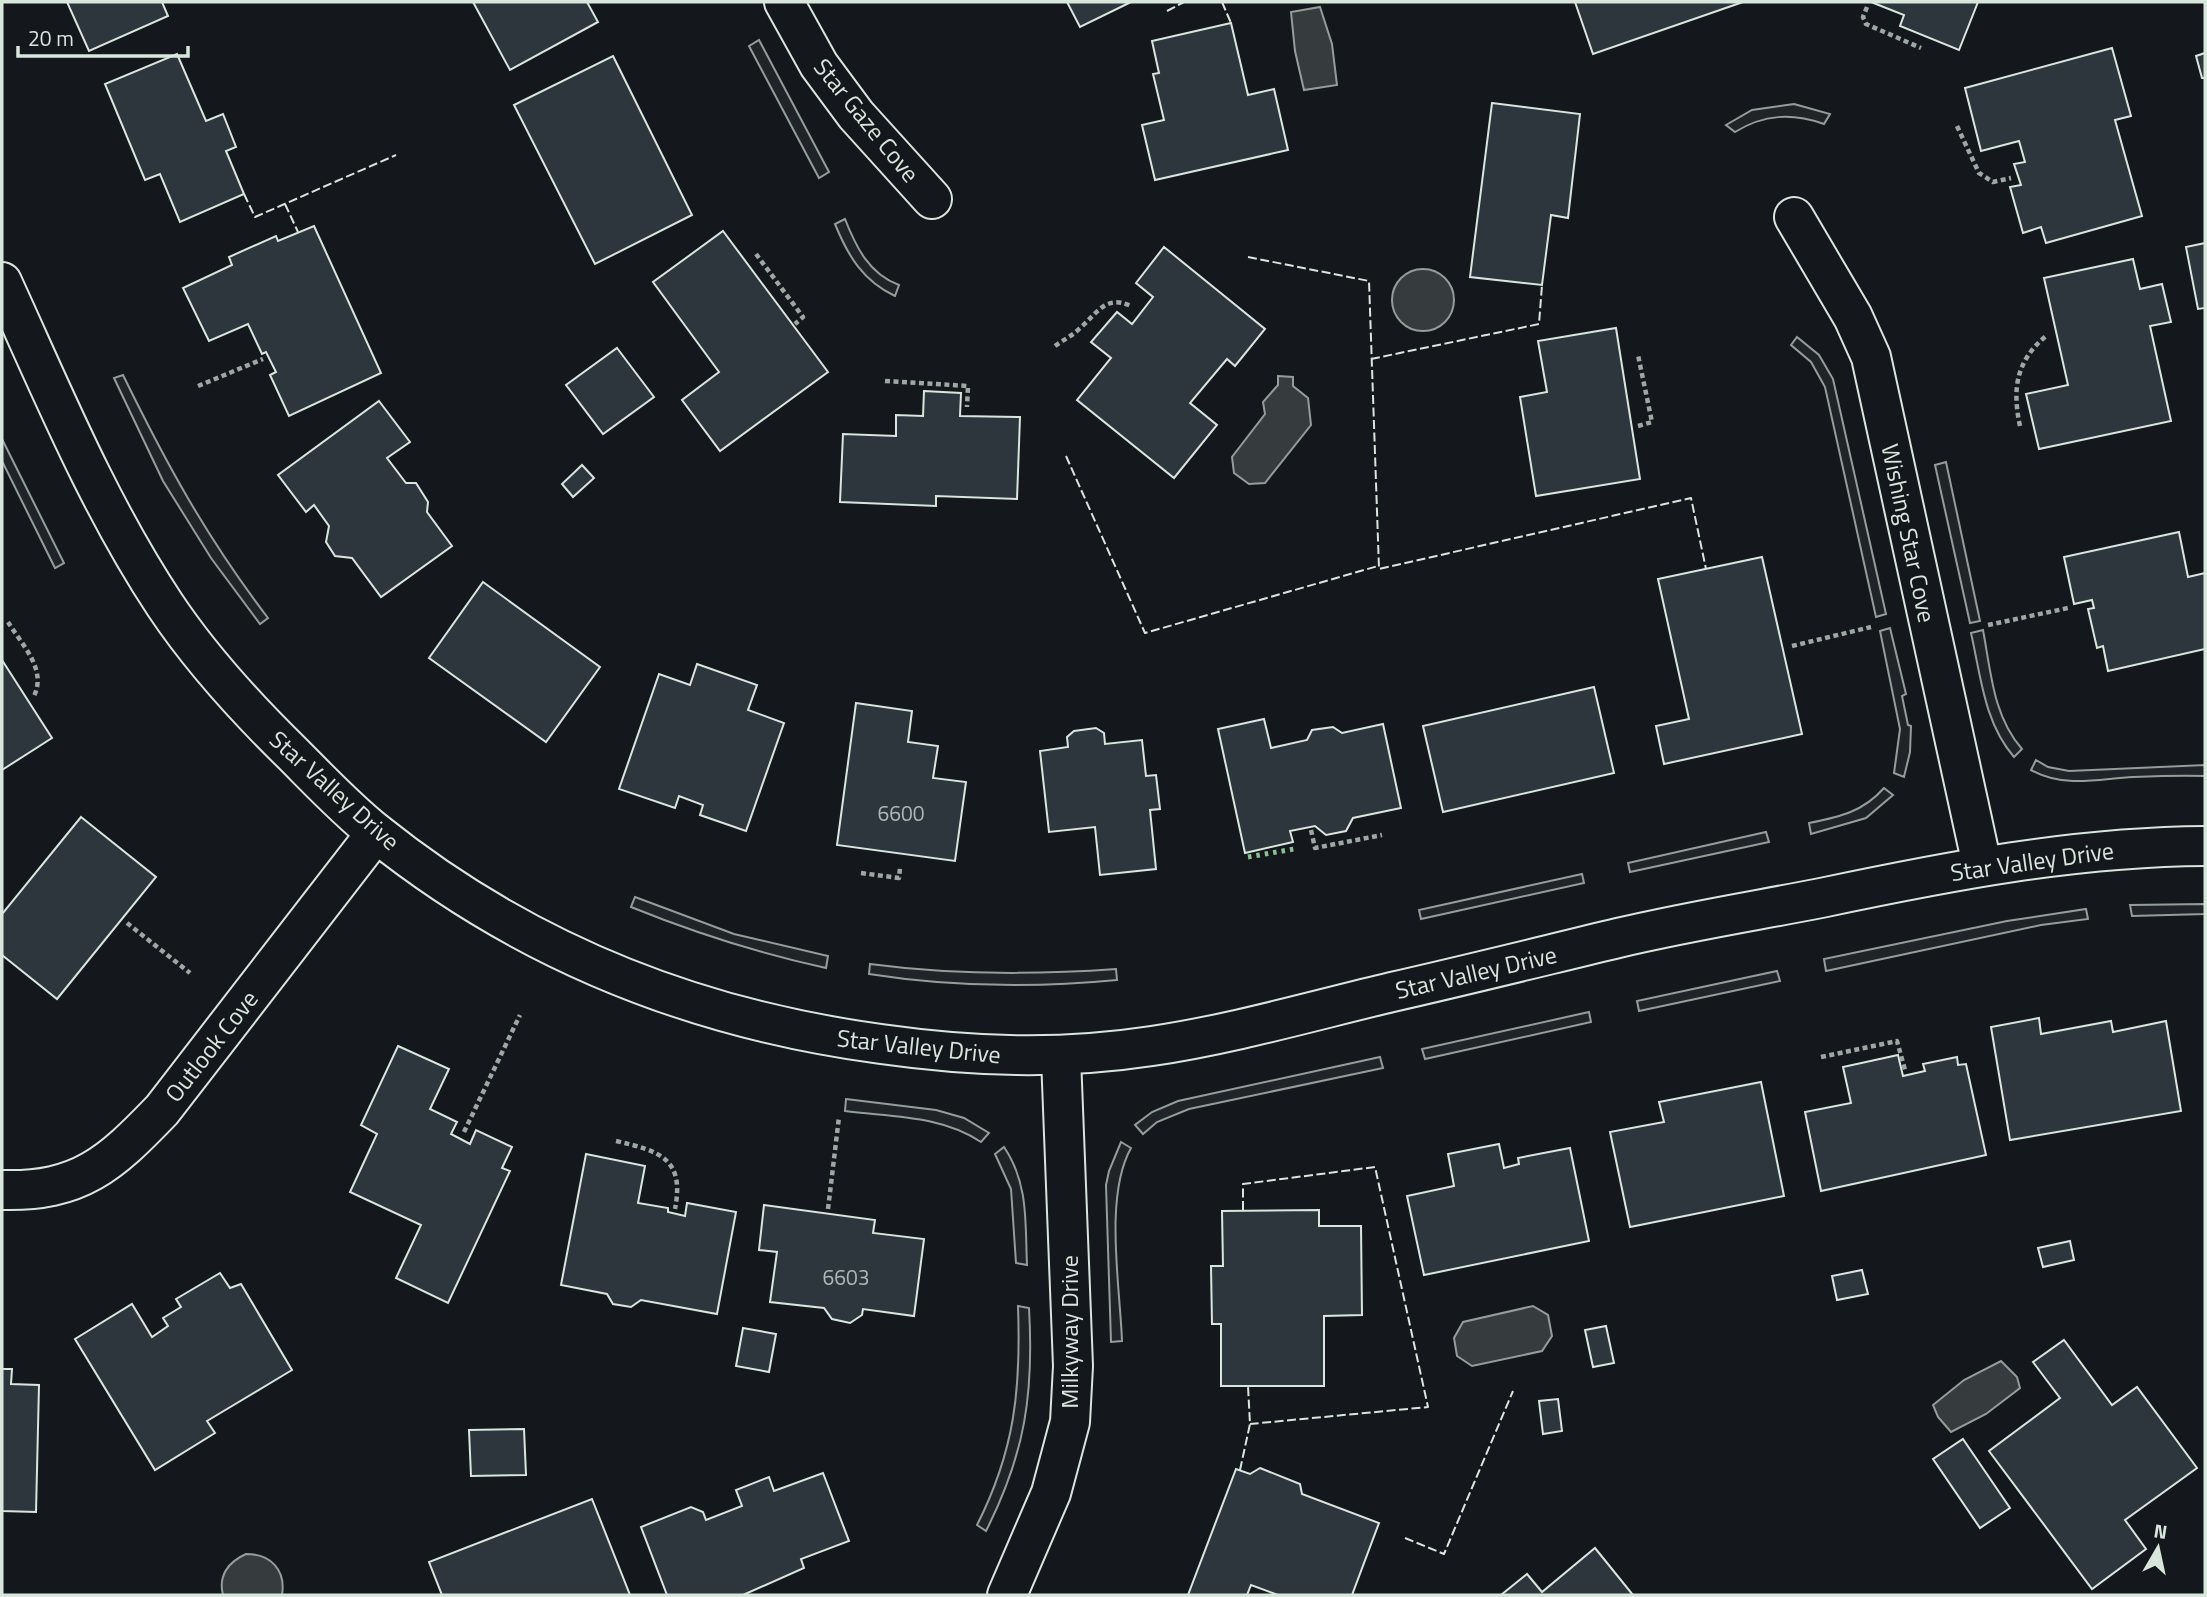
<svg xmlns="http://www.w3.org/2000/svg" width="2207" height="1597" font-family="'Titillium Web',sans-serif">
<rect width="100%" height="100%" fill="#14181c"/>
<g fill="#202428" stroke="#939e99" stroke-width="2">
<polygon points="759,40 829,172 819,178 749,46"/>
<path d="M1794,104l36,10 -6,10c-32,-11 -60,-10 -89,8l-9,-7 26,-15z"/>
<path d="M845,219c11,28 24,55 54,66l-4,11c-32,-15 -47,-40 -60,-72z"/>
<polygon points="1797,337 1819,355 1833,379 1886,614 1876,617 1825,387 1811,362 1791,345"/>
<path d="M123,375c44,90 84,163 145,243l-8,6 -49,-66 -48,-77 -49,-103z"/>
<polygon points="2,439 64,563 55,568 2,461"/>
<polygon points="1946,462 1980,621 1970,623 1935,465"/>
<polygon points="1890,628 1906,694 1902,696 1908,725 1911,726 1910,752 1904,777 1894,773 1900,729 1880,631"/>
<path d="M1983,630c8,42 10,86 39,119l-8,8c-30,-35 -33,-80 -43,-124z"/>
<path d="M2036,760l12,7 21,4 136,-6v11c-24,-1 -48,0 -72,1 -37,2 -68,11 -102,-7z"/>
<path d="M1884,788l9,7 -27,23 -55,16 -2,-11c30,-6 54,-11 75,-35z"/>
<polygon points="1766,832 1769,842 1630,872 1628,863"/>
<polygon points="1582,874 1584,883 1421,919 1419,910"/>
<path d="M635,897l99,37 94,22 -2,12c-68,-15 -131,-35 -195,-61z"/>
<polygon points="2205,904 2205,914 2132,916 2130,905"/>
<polygon points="2086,909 2088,919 2041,925 1826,971 1824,959 2007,921"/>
<path d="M870,964c83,11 163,11 246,5l1,11c-83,8 -166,7 -248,-6z"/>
<polygon points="1777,971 1780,981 1639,1011 1637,1001"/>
<polygon points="1589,1012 1591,1022 1425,1059 1422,1049"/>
<polygon points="1380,1057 1383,1068 1189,1109 1157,1122 1143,1134 1135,1125 1152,1112 1178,1101"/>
<path d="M846,1099l90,11 28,8 25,15 -8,9c-40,-27 -90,-25 -136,-31z"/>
<path d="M1121,1142l10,6c-27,48 -11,138 -9,193l-11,1 -5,-157 3,-14z"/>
<path d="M1004,1147c25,37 21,76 23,118l-11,-2 -5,-74 -16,-35z"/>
<path d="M1018,1306l11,2c5,86 -4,146 -43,223l-9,-6c38,-75 44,-136 41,-219z"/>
</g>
<g fill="#363b3e" stroke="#939e99" stroke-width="2">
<polygon points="1320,7 1332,44 1337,85 1304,90 1295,51 1291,12"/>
<circle cx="1423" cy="300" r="31"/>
<polygon points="1278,376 1293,377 1293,386 1308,398 1311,425 1265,483 1249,484 1234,473 1232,457 1265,414 1263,402 1278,385"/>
<polygon points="1533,1306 1548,1315 1552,1336 1542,1351 1472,1366 1457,1356 1454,1338 1463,1322"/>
<polygon points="2001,1361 2017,1377 2020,1388 1986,1414 1951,1432 1938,1417 1933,1405 1964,1380"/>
<path d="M246,1554c25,0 40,16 36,41h-59c-5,-19 5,-33 23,-41z"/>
</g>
<g fill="#2c363c" stroke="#d8e6dc" stroke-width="2">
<polygon points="67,2 162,2 168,16 89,51"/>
<polygon points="473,2 587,2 598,22 510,70"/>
<polygon points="1067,2 1131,2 1080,27"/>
<polygon points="1575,2 1743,2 1593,54"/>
<polygon points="1871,2 1978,2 1959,50 1900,26 1904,15"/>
<polygon points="1231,23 1248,95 1274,89 1288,150 1155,180 1142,125 1164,120 1153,74 1159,73 1152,41"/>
<polygon points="2112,48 2131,116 2115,120 2142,216 2046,243 2041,227 2023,233 2010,187 2021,185 2014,164 2025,162 2019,141 1981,151 1965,88"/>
<polygon points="2205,53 2205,78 2202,78 2196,56"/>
<polygon points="177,54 206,121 223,114 236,147 226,151 244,194 180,222 160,174 145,180 105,84"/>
<polygon points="613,56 692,215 595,264 514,105"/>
<polygon points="1492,103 1580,114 1568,218 1551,215 1542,285 1470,277"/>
<polygon points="314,226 381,373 289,416 270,375 276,372 266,352 262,354 248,324 209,341 183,288 232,265 229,257 276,236 278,241"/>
<polygon points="723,231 828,372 720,451 682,400 719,372 653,282"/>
<polygon points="2205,243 2205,308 2198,309 2186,247"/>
<polygon points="1164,247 1265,329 1235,366 1227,359 1190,403 1217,425 1174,478 1077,400 1111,358 1091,342 1117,312 1132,324 1153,297 1136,283"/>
<polygon points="2133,259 2140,289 2162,284 2171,322 2150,326 2171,421 2039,449 2026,394 2068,385 2044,278"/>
<polygon points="1616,328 1640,479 1536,496 1520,397 1547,392 1538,341"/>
<polygon points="617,348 654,397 603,434 566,385"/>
<polygon points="924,391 961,393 960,416 1020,417 1017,499 936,496 936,506 840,502 843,434 896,436 896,415 923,416"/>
<polygon points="379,401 410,442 387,458 406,483 416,483 428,502 427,512 452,546 381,597 352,558 335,556 326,542 329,526 314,505 306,512 278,475"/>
<polygon points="582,465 594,478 573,497 562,484"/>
<polygon points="2179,532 2188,577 2205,573 2205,649 2108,671 2103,646 2097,648 2088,609 2094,608 2092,600 2074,604 2064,557"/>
<polygon points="1762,557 1802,734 1664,764 1656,726 1689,719 1658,579"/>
<polygon points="483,582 600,667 546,742 429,658"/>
<polygon points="2,660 52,738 2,770"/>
<polygon points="697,664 757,685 748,710 784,723 746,831 700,815 703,805 679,796 675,808 619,789 659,674 690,685"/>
<polygon points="1594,687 1614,773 1443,812 1423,726"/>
<polygon points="856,703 912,711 908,742 938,746 933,778 966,782 955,861 837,845"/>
<polygon points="1264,719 1271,748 1307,740 1312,730 1333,727 1342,733 1383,724 1401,808 1353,818 1346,831 1326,835 1315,826 1290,831 1293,842 1245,853 1218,729"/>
<polygon points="1096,728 1104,733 1105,744 1142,740 1146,776 1156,775 1160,809 1150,810 1156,869 1100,875 1095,827 1049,832 1040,751 1068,747 1067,737 1074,731"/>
<polygon points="81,817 156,877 57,999 2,955 2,914"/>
<polygon points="2039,1018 2041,1034 2111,1021 2113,1032 2166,1021 2181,1111 2010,1140 1991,1027"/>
<polygon points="398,1046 449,1069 430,1109 457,1122 451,1134 470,1144 476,1130 512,1147 502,1168 510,1171 448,1303 396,1278 421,1225 350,1192 377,1134 361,1125"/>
<polygon points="1898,1055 1903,1076 1925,1071 1923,1064 1957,1057 1958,1065 1966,1064 1986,1155 1821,1191 1805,1112 1851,1103 1843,1067"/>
<polygon points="1761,1082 1784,1196 1630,1227 1610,1132 1664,1122 1659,1102"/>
<polygon points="1499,1144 1504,1168 1519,1164 1518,1158 1570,1148 1589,1241 1424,1275 1407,1196 1454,1186 1448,1154"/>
<polygon points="586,1154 645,1166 638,1203 668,1208 668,1212 685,1216 687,1203 736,1212 717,1314 641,1300 631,1307 613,1304 607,1294 561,1285"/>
<polygon points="764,1205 875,1220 873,1233 924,1239 914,1316 863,1309 862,1315 850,1323 832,1319 824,1308 770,1302 777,1252 759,1250"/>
<polygon points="1319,1210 1319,1226 1361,1226 1362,1315 1324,1316 1324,1386 1221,1386 1221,1324 1212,1324 1211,1266 1223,1266 1222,1211"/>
<polygon points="2070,1241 2074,1260 2043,1267 2038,1248"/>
<polygon points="1862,1270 1868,1294 1837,1300 1832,1276"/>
<polygon points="220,1273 230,1288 241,1284 292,1370 207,1421 215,1433 155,1470 75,1339 132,1304 152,1337 168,1326 163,1318 181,1307 176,1299"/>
<polygon points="1606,1326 1614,1363 1593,1367 1585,1330"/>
<polygon points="743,1328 776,1334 769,1372 736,1366"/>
<polygon points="2064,1340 2112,1405 2137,1387 2197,1468 2125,1520 2146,1549 2092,1589 1989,1451 2060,1398 2033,1362"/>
<polygon points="2,1369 12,1369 11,1384 39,1385 36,1512 2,1511"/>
<polygon points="1558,1399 1562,1431 1543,1434 1539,1401"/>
<polygon points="524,1429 526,1475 471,1476 469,1430"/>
<polygon points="1963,1439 2010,1508 1980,1528 1933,1459"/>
<polygon points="1260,1468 1300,1484 1302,1494 1379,1523 1352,1595 1278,1595 1251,1585 1247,1595 1188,1595 1236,1469 1250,1474"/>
<polygon points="823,1473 849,1541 801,1559 804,1568 743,1595 667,1595 641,1527 691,1507 703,1512 706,1520 742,1506 736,1490 769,1477 774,1491"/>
<polygon points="592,1499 630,1595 442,1595 429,1562"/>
<polygon points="1595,1548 1633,1595 1501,1595 1527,1574 1542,1592"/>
</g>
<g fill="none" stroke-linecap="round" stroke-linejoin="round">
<g stroke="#d8e6dc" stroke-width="42">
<g id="minor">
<polyline points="784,2 819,65 856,115 932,199"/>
<polyline points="1794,217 1853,317 1871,357 1982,865"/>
<path d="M2,282c50,109 96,222 163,323 36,54 79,101 126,147 27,27 54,56 84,80 148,119 319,187 506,212 92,13 179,16 271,2 81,-12 160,-35 240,-54 75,-17 151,-36 226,-54 67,-16 136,-27 203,-40 128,-27 253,-51 384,-52"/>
<path d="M2,1190c78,2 108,-26 160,-80l214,-277"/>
<polyline points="1007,1595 1051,1493 1070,1422 1073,1366 1061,1057"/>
</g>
</g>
<g stroke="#9da8a2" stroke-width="4.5" stroke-dasharray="5 3.5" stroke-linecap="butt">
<polyline points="1867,7 1863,17 1866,24 1921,48"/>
<polyline points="1957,126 1979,173 1993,182 2011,178"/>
<polyline points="756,254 803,317 795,324"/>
<path d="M1055,346c8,-6 17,-10 24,-17 18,-15 26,-35 52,-23"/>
<polyline points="885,381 968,386 967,407"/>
<polyline points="198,386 263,359"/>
<polyline points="1638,426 1652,422 1638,355"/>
<path d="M2020,426c-8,-37 -4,-65 26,-90"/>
<path d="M8,622c14,23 39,47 26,74"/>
<polyline points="1988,625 2068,608"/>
<polyline points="1792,646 1871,627"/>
<polyline points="1311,830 1315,848 1382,835"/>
<polyline points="861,873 899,878 900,868"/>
<polyline points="127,923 190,973"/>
<polyline points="1821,1057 1897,1041 1905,1070"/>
<polyline points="464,1132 520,1015"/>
<path d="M616,1141c43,10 69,17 59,68"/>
<polyline points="828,1209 839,1117"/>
</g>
<use href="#minor" stroke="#14181c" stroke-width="38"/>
<polyline stroke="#8ac095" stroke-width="5" stroke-dasharray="3.5 5" stroke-linecap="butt" points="1248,857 1294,849"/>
<g stroke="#d8e6dc" stroke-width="2" stroke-dasharray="9 3.5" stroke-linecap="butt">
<polyline points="1222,2 1231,23"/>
<polyline points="1167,11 1184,2"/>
<polyline points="244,194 255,217 396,155"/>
<polyline points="285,204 298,232"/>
<polyline points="1248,257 1369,281 1379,569 1691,498 1706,569"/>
<polyline points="1371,359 1539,324 1542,285"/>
<polyline points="1066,456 1145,633 1378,566"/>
<polyline points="1243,1210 1243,1184 1375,1167 1428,1407 1250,1424"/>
<polyline points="1240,1470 1250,1424 1248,1386"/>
<polyline points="1405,1538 1444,1554 1513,1391"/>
</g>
</g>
<g text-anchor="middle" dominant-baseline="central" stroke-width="5" stroke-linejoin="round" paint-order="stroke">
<g font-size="21" fill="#adbab4">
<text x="901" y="813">6600</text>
<text x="846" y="1277">6603</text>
</g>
<g font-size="24" fill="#d8e6dc" stroke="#14181c">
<text transform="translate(867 120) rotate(51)">Star Gaze Cove</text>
<text transform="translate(1909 533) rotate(78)">Wishing Star Cove</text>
<text transform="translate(335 790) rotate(42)">Star Valley Drive</text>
<text transform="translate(2032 861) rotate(-8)">Star Valley Drive</text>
<text transform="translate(1476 972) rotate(-13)">Star Valley Drive</text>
<text transform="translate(211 1046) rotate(-52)">Outlook Cove</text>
<text transform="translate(919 1046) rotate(6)">Star Valley Drive</text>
<text transform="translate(1069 1332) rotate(-90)">Milkyway Drive</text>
</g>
</g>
<rect width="2207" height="1597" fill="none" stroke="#d8e6dc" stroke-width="7"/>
<g transform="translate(2158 1548) rotate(9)" stroke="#14181c" stroke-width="5" paint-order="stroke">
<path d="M0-5L12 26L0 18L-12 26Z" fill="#d8e6dc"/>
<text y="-10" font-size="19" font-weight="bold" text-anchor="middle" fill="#d8e6dc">N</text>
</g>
<path d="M18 46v10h170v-10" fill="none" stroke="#d8e6dc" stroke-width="3.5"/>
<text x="28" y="46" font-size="21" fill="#d8e6dc" stroke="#14181c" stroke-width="5" paint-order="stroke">20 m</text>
</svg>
